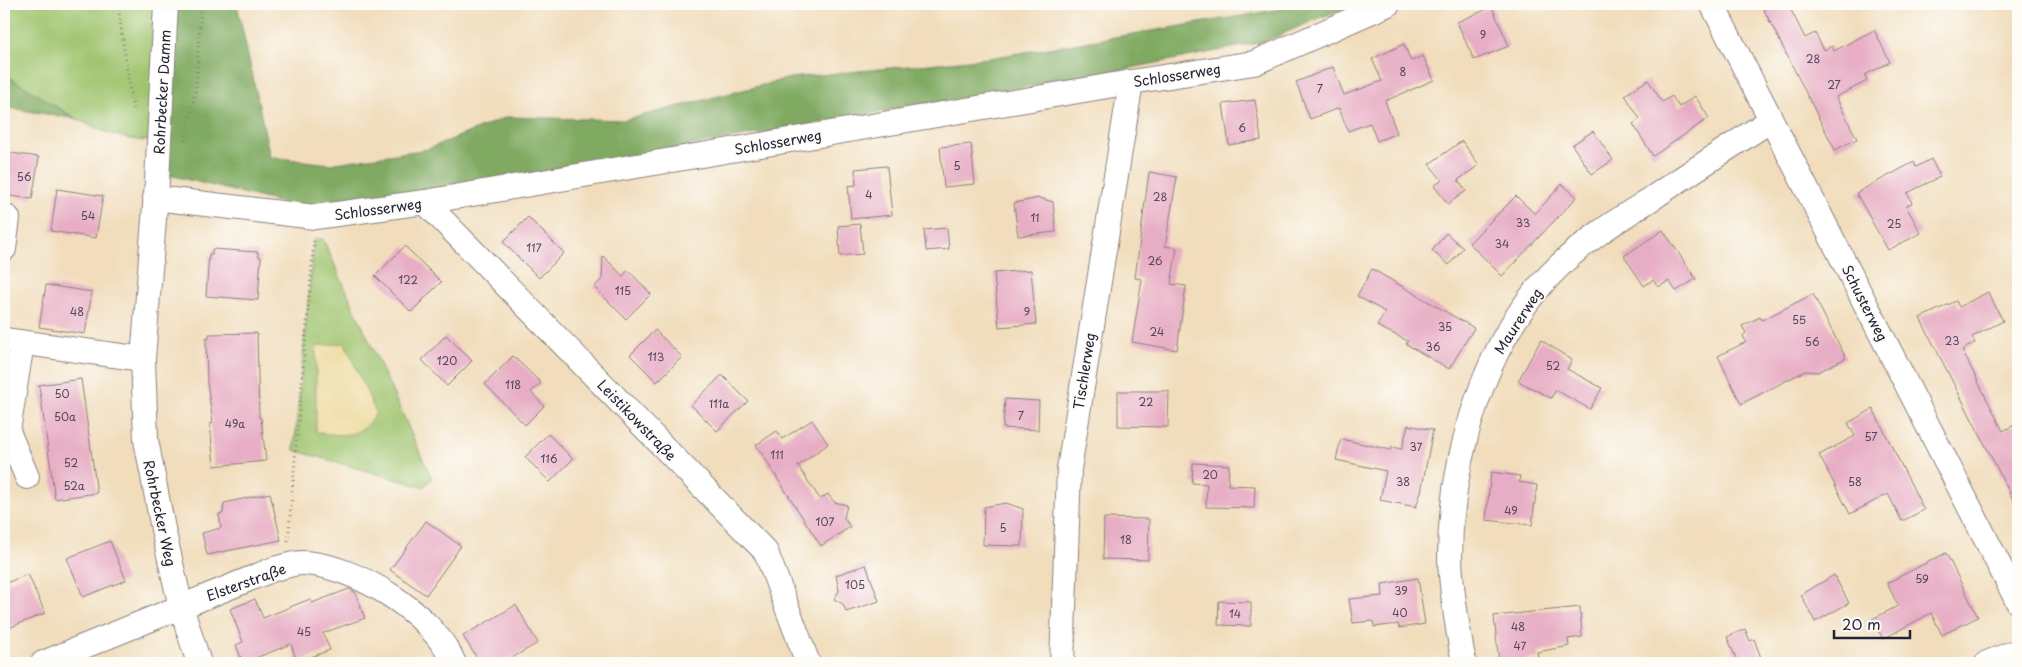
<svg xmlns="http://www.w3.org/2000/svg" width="2022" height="667" font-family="'Playpen Sans',sans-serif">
<rect width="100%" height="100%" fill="#fdfcf7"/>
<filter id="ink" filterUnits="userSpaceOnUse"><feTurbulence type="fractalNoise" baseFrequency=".02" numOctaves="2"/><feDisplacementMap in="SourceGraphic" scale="10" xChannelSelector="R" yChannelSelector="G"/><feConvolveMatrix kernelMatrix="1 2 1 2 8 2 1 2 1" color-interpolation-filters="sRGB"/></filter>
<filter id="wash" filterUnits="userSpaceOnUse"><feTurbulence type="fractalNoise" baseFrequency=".0096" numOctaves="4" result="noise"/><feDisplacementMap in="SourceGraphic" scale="20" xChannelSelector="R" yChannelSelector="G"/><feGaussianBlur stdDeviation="1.12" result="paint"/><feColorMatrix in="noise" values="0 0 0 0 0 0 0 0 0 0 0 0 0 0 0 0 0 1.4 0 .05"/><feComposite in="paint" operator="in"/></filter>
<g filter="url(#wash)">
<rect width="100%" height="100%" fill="#f1ddbc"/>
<g fill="#a0c56f" stroke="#617455">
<path d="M4,4h153l-8,137c-50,-1 -103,-41 -145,-67z"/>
<polygon points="314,239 323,239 432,479 423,487 294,450"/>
</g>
<g fill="#80aa62" stroke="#51664e">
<polygon points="157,4 237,4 270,157 330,164 428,149 507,117 625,120 790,78 989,58 1277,10 1291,4 1353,4 1263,42 1126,69 449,188 311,210 161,173"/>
<polygon points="4,74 76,119 4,107"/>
</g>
<path fill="#eeda9e" stroke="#887e6c" d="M345,343l31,70c-16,26 -33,23 -60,19v-86z"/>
<g id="blocks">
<g fill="#e7adc4">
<polygon points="1761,4 1788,4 1805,38 1815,33 1824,50 1832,46 1834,51 1874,30 1890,62 1865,75 1867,81 1836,97 1857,139 1835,150"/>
<polygon points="1492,7 1509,46 1474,60 1457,22"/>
<polygon points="1404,44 1411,61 1423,56 1434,80 1385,101 1397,133 1377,141 1370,123 1348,131 1339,108 1310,119 1296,82 1333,67 1344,95 1382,81 1372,59"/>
<polygon points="1648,80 1662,102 1672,96 1679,107 1695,96 1709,118 1653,156 1633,124 1640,119 1625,95"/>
<polygon points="1255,100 1261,140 1229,145 1223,104"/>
<polygon points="1593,131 1613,160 1592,174 1572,145"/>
<polygon points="1462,141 1479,165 1458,180 1466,191 1448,204 1434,186 1442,180 1429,164"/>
<polygon points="971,144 975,184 944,187 940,147"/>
<polygon points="4,152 39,157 32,199 4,195"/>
<polygon points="1931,159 1940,177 1907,193 1912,203 1906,206 1921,233 1888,250 1856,193 1914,162 1916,167"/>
<polygon points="887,166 892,215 851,219 848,186 856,185 855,169"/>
<polygon points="1149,172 1177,177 1165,246 1177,248 1171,284 1186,286 1177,350 1132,342 1142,279 1135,278"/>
<polygon points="1562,184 1577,197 1502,276 1469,243 1516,196 1535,214"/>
<polygon points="57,189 103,196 96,238 51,231"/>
<polygon points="1039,198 1053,202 1056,232 1018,236 1014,203"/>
<polygon points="528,217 564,253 539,278 503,242"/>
<polygon points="860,224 863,254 840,256 838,226"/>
<polygon points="947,228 949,249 926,251 924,230"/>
<polygon points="1663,230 1696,279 1676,291 1669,281 1658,287 1653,280 1644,286 1624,256"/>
<polygon points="1446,233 1463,248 1449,265 1432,251"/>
<polygon points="405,246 441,282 411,312 375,276"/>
<polygon points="212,249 258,252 258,256 261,257 258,300 206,296 209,254 212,254"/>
<polygon points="603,256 623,276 628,270 651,294 626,319 594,287 602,279"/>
<polygon points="1372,269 1474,328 1449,369 1406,344 1408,341 1377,326 1385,312 1357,296"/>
<polygon points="1031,270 1036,324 999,327 994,273"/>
<polygon points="46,285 92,292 85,334 39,327"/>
<polygon points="1988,292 2003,321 1972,337 1975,343 1962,350 2003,431 2018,423 2018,509 1920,318 1956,301 1959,307"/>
<polygon points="1813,294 1846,358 1818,372 1805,371 1741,404 1718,356 1746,342 1743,336 1746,333 1742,326 1760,317 1762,320"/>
<polygon points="655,330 682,357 657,382 630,355"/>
<polygon points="257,333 259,418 261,418 266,461 214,466 210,424 213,423 207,382 206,338 209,339 209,334"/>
<polygon points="446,335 472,361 447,386 422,360"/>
<polygon points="1541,340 1572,360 1567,369 1602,388 1590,409 1556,390 1551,398 1518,381"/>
<polygon points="513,356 541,383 531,392 544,406 525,425 485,384"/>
<polygon points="722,375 748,401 717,431 691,405"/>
<polygon points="81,379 97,493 55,499 39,385"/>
<polygon points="1118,391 1169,391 1168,427 1118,426"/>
<polygon points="1005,399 1039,401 1038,430 1003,428"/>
<polygon points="1873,409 1924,510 1902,521 1888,494 1850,514 1819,455 1855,436 1848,423"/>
<polygon points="812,420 828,444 798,466 820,499 828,494 834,502 847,505 844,518 850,527 821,546 756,445 777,431 782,439"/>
<polygon points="1408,425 1433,430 1421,492 1416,507 1380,500 1386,471 1336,460 1341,439 1391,450 1392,447 1402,449"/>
<polygon points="548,434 573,459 550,482 525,457"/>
<polygon points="1193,463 1229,465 1228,485 1255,486 1254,508 1206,507 1207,484 1192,483"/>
<polygon points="1491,472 1520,476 1519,482 1537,485 1532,525 1486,520"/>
<polygon points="270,493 281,540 207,555 202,533 221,528 219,514 223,513 224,503"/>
<polygon points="1006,503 1023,509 1022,546 983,545 984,507"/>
<polygon points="1104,518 1149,519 1148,560 1103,559"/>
<polygon points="426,521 461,546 426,595 390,570"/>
<polygon points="110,541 126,580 83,597 67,558"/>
<polygon points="1946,553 1978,617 1942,635 1931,613 1883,639 1872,619 1898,606 1887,583"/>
<polygon points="866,565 879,601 846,612 843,604 834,599 839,591 836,575"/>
<polygon points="28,574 45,613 4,630 4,584"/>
<polygon points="1834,575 1849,603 1815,622 1801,595"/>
<polygon points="1418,578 1425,624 1399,628 1398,624 1374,627 1373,621 1353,623 1349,599 1383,596 1382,584"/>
<polygon points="349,589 355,592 365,618 323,633 330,650 297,662 291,644 243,663 236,645 243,642 230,609 255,599 263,618 310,599 312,603"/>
<polygon points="1219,601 1251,602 1251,626 1218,625"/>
<polygon points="516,605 538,643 503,663 480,663 463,636"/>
<polygon points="1580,607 1582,637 1568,639 1569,646 1537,652 1538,658 1499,663 1494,616"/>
<polygon points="1745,629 1750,641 1754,639 1763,663 1738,663 1727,637"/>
</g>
</g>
</g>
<g filter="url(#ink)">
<use href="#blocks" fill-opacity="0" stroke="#8a807c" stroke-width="1"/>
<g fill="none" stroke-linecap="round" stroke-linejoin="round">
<g stroke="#8a807c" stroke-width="26">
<g id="street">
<polyline points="166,4 157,181 143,359 146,440 163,529 181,607 199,663"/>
<polyline points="1712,4 2018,602"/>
<polyline points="155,198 315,217 425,202 1131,82 1254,63 1388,4"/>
<polyline points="425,202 766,552 808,663"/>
<polyline points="4,249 8,218"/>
<polyline points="4,340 143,359"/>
<polyline points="22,343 8,431 27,477"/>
<path d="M43,663l231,-94c9,-2 21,-7 31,-6 53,4 127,50 149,100"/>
<polyline points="1062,663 1069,469 1131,82"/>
<path d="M1464,663c-6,-32 -13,-72 -14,-105 0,-98 34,-220 107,-290 28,-28 61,-48 94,-69 40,-27 80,-53 120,-79"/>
<polyline points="1987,663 2018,651"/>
</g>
</g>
<g stroke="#8a807c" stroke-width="3" stroke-dasharray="1 4" stroke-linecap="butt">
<polyline points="118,4 131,99 135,112"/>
<polyline points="185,141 196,88 201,4"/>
<polyline points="288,541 314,241"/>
</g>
<use href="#street" stroke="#fff" stroke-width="24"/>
</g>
</g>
<g text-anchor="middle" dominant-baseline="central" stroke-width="4" stroke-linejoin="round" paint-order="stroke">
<g font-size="11" fill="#53455d">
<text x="1483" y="34">9</text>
<text x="1813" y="58">28</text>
<text x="1403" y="71">8</text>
<text x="1834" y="84">27</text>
<text x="1320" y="88">7</text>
<text x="1242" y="127">6</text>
<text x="957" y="165">5</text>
<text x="24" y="176">56</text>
<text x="869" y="194">4</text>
<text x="1160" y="196">28</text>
<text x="88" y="215">54</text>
<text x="1035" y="217">11</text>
<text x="1523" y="222">33</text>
<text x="1894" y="223">25</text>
<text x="1502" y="243">34</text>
<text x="534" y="247">117</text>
<text x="1155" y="260">26</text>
<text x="408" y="279">122</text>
<text x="623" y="290">115</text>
<text x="77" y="311">48</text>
<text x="1027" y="311">9</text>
<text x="1799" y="319">55</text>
<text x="1445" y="326">35</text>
<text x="1157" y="331">24</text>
<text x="1952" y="340">23</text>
<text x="1812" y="341">56</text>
<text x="1433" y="346">36</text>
<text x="656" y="356">113</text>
<text x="447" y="360">120</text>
<text x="1553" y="365">52</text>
<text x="513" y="384">118</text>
<text x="62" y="393">50</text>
<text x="1146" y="401">22</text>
<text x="719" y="403">111a</text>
<text x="1021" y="415">7</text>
<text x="65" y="416">50a</text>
<text x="235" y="423">49a</text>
<text x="1871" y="436">57</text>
<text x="1416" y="446">37</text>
<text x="777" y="454">111</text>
<text x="549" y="458">116</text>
<text x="71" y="462">52</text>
<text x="1210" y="474">20</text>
<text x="1403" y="481">38</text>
<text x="1855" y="481">58</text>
<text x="74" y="485">52a</text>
<text x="1511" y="510">49</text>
<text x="825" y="521">107</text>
<text x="1003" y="527">5</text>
<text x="1126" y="539">18</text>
<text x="1922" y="578">59</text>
<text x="855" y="584">105</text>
<text x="1401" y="590">39</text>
<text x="1400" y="612">40</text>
<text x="1235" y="613">14</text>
<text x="1518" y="626">48</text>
<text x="304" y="631">45</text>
<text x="1520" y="645">47</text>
</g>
<g font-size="14" fill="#22223b" stroke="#fdfcf7">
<text transform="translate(1177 75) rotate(-9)">Schlosserweg</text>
<text transform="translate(162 92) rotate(-87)">Rohrbecker Damm</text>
<text transform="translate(778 142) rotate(-10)">Schlosserweg</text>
<text transform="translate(378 209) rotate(-8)">Schlosserweg</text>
<text transform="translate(1865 303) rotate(63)">Schusterweg</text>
<text transform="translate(1518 321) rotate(-57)">Maurerweg</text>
<text transform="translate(1084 371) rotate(-81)">Tischlerweg</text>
<text transform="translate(637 420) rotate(46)">Leistikowstraße</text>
<text transform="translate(160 513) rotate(78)">Rohrbecker Weg</text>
<text transform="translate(246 582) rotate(-20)">Elsterstraße</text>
</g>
</g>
<rect width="2022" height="667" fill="none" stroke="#fdfcf7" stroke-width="20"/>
<path d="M1834 630v8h76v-8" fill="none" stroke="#22223b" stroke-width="2.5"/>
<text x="1842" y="630" font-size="15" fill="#22223b" stroke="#fdfcf7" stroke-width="4" paint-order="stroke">20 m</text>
</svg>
